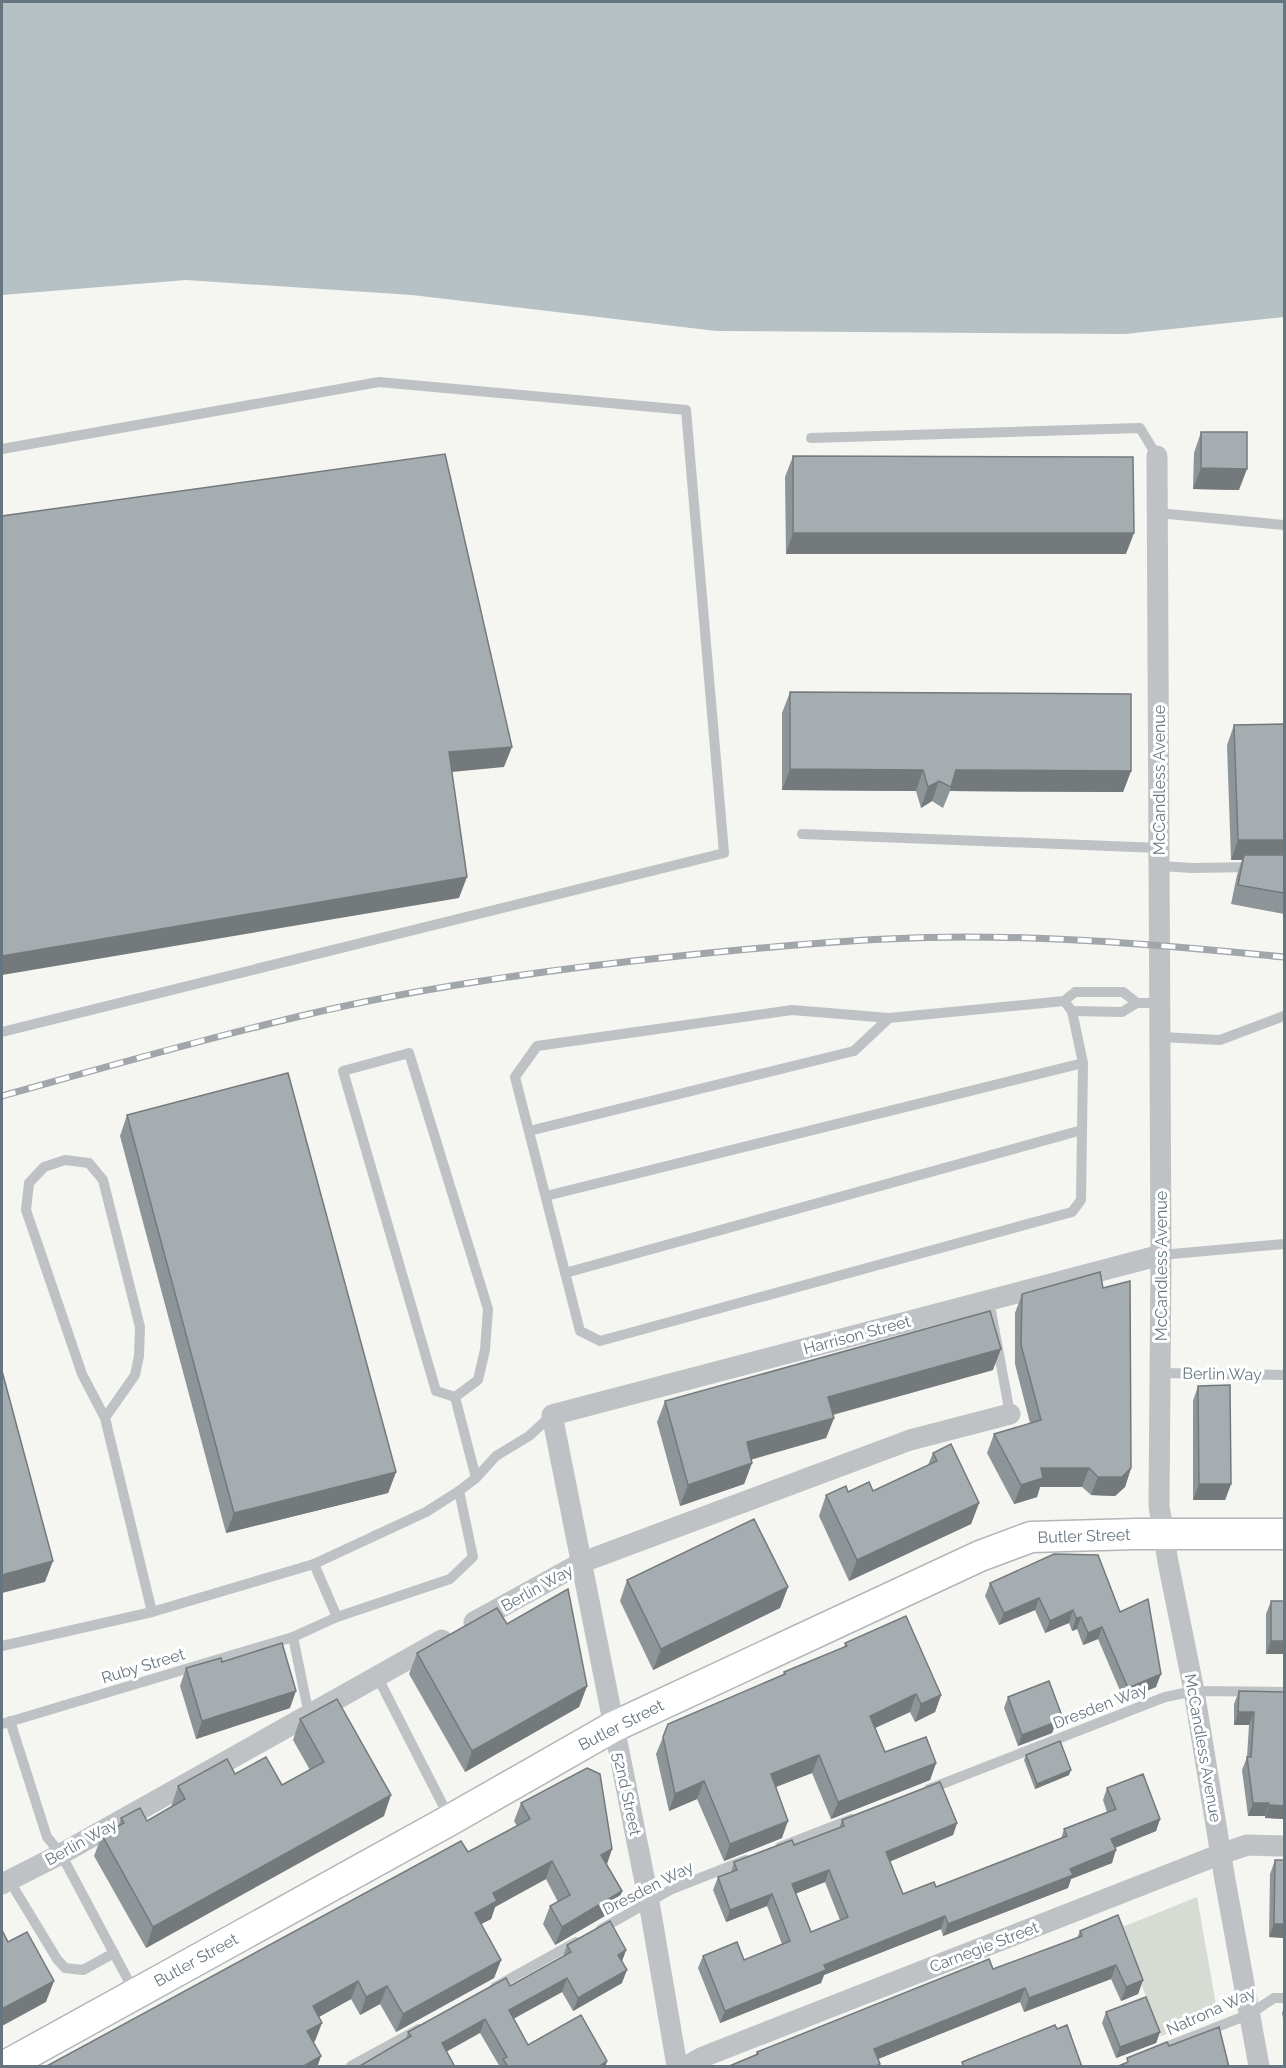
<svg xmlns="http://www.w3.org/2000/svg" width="1286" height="2068" font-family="Raleway,sans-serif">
<rect width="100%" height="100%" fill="#f5f5f1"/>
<polygon fill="#d6dbd3" points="1197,1897 1218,2016 1161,2036 1120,1928"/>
<polygon fill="#b5c1c4" points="2,2 1284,2 1284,317 1125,334 716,331 412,295 186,280 2,295"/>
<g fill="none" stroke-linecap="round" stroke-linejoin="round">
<g stroke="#b1b6b9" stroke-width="33">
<polyline id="secondary" points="5,2066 450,1820 613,1727 980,1556 1031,1537 1136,1534 1284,1534"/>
</g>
<g stroke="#bec2c5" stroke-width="10">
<polyline points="811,438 1140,428 1157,456"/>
<polyline points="2,449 379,382 686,410 724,853 2,1032"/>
<polyline points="1158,513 1284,525"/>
<polyline points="802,834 1160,848"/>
<polyline points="1160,866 1192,868 1254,867"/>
<polyline points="1064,1001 889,1018 792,1010 537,1046 515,1077 580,1331 600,1341 1072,1212 1081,1200 1083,1063 1072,1011"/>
<polyline points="1137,1003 1123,992 1075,992 1064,1001 1072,1011 1122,1012 1137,1003 1161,1003"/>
<polyline points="1161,1037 1220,1040 1284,1016"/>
<polygon points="409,1053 488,1309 485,1350 478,1380 455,1397 436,1391 343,1071"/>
<polyline points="529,1131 854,1051 889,1018"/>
<polyline points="546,1196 1083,1063"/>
<polyline points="1161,1255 1284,1244"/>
<polyline points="565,1273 1082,1130"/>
<polyline points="989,1300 1010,1414"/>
<polyline points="1160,1373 1284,1375"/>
<polyline points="455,1397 476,1478"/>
<polyline points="105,1418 135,1375 139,1356 140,1327 103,1180 89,1163 65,1160 44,1167 29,1183 26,1210 82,1374 105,1418 152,1612"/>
<polyline points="337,1617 450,1579 473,1557 459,1491"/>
<polyline points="293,1637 309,1715"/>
<polyline points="2,1646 152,1612 314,1564 426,1512 459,1491 476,1478 496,1456 529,1436 552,1415"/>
<polyline points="377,1676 449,1817"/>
<polyline points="10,1721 47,1837 61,1854 135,1993"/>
<polyline points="2,1724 293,1637 337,1617 314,1564"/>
<polyline points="929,1789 1165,1697 1194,1691 1284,1692"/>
<polyline points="780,1847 852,1819"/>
<polyline points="9,1880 57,1959 65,1968 83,1970 114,1953"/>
<polyline points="601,1929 672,1889 746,1860"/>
<polyline points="495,1987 576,1942"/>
<polyline points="1156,2051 1250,2014 1274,1998 1284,1998"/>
<polyline points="351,2066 419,2029"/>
</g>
<g stroke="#bec2c5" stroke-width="21">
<polyline points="1157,456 1161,1255 1159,1506 1168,1562 1194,1691 1225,1880 1259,2066"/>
<polyline points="474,1622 583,1562 910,1440 1010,1414"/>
<polyline points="2,1884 61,1854 442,1640"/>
<polyline points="677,2066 649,1902 552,1415 1161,1255"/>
<polyline points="687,2066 703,2057 1221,1854 1247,1845 1284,1846"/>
</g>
<use href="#secondary" stroke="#fff" stroke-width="30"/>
<g stroke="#a0a6aa" stroke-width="7">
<path id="rail" d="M2,1096c100,-28 201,-57 303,-81 122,-29 248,-46 374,-59 69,-7 138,-14 208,-17 132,-7 266,5 397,18"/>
</g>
<use href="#rail" stroke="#fff" stroke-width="4.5" stroke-dasharray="14" stroke-linecap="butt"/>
</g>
<g fill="#8e9598" fill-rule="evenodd">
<polygon points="1201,432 1239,490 1193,489 1194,453"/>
<polygon points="793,456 1126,554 786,554 785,477"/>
<polygon points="790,692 1131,771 1123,792 950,791 943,808 932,801 921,808 916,791 782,790 782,713"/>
<polygon points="1284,724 1284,914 1231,904 1237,875 1242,860 1231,860 1227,745 1234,725"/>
<polygon points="127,1115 396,1472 388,1493 226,1533 120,1136"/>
<polygon points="1022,1294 1131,1468 1125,1487 1115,1496 1091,1495 1082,1487 1040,1487 1037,1497 1014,1504 987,1453 994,1434 1030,1423 1015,1364 1015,1313"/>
<polygon points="993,1370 833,1415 834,1418 826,1438 751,1459 752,1463 744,1484 680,1506 657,1422 665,1401"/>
<polygon points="1198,1386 1231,1484 1225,1500 1193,1500 1193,1401"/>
<polygon points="933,1453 979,1503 971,1524 849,1581 819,1516 826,1495 848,1492 873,1491 928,1465"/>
<polygon points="627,1580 788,1587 780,1608 653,1670 620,1601"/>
<polygon points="990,1583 1120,1612 1156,1687 1124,1700 1098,1639 1083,1645 1077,1629 1072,1631 1069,1623 1045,1633 1035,1610 999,1625 985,1596"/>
<polygon points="1271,1601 1284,1601 1284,1654 1266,1654 1266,1614"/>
<polygon points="507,1624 587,1686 579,1707 465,1772 409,1674 417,1653"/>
<polygon points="845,1643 941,1695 935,1712 915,1722 910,1712 875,1728 885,1752 936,1763 930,1780 831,1819 812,1773 776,1787 782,1838 724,1861 697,1799 669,1811 656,1754 663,1737 783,1675 784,1672 844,1648"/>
<polygon points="222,1662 290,1708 196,1739 180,1686 186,1668"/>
<polygon points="1239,1691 1284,1692 1284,1819 1265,1818 1265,1816 1248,1816 1242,1770 1247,1757 1249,1725 1234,1725 1234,1704"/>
<polygon points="1008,1697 1058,1727 1054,1728 1052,1733 1018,1746 1004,1708"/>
<polygon points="300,1719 384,1816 146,1948 94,1856 102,1835 119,1825 121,1818 147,1821 171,1807 178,1786 235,1774 282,1785 310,1770 293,1740"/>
<polygon points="1026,1755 1069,1775 1035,1789 1024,1760"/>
<path d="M1107,1788l53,31 -4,12 -41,17 -3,15 -41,16 -3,9 -125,48 -2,-7 -117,46 -3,8 -101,40 -22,-55 5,-12 41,4 38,-16 -15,-38 -41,16 -13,-32 5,-13 13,-5 3,-10 60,-17 45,-17 3,-8 115,3 -4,12 -63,26 13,33 33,-7 125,-48 3,-10 43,-17 -4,-12zM825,1882l15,38 -29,12 -16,-38z"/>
<polygon points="521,1803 612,1849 606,1865 622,1891 615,1910 555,1945 543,1924 550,1906 558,1902 546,1879 495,1907 491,1919 481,1924 501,1960 494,1978 396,2032 380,2004 360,2015 351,1999 319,2017 315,2041 313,2042 321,2056 317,2067 45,2067 468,1852 517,1826 514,1821"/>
<polygon points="1275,1860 1284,1860 1284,1938 1269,1937 1270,1874"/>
<polygon points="1080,1931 1143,1980 1138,1994 1121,2001 1111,1979 1024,2012 1020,2002 878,2059 756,2054 757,2052 993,1969 1077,1938"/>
<polygon points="567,1945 626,1950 622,1961 622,1983 573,2011 562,1992 513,2019 528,2045 607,2061 605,2067 500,2067 480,2033 406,2039 408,2032 510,1986 563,1957"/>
<polygon points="1284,2007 1284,2023 1282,2013"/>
<polygon points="1106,2012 1160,2032 1156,2043 1116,2058 1102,2023"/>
</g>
<g fill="#74797c">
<polygon points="1201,468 1247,469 1239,490 1193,489"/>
<polygon points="793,533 1134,533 1126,554 786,554"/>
<polygon points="512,747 504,767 441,773 449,752"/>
<polygon points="790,769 923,770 916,791 782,790"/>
<polygon points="956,770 1131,771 1123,792 950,791"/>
<polygon points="939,781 932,801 921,808 928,787"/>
<polygon points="1238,840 1284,840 1284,858 1244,855 1242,860 1231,860"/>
<polygon points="467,877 459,898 2,975 2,956"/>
<polygon points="1001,1349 993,1370 820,1418 828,1397"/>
<polygon points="834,1418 826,1438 740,1463 747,1442"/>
<polygon points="752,1463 744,1484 680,1506 688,1485"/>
<polygon points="1041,1468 1089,1468 1082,1487 1040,1487 1037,1497 1014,1504 1021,1485"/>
<polygon points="1131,1468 1125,1487 1115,1496 1091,1495 1098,1477"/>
<polygon points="396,1472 388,1493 226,1533 234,1513"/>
<polygon points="1199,1484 1231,1484 1225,1500 1193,1500"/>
<polygon points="979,1503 971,1524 849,1581 857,1560"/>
<polygon points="53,1561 45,1582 2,1593 2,1575"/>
<polygon points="788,1587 780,1608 653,1670 661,1649"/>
<polygon points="1039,1598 1035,1610 999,1625 1004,1613"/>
<polygon points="1073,1610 1069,1623 1045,1633 1050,1621"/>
<polygon points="1081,1617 1077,1629 1072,1631 1076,1618"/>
<polygon points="1102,1627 1098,1639 1083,1645 1088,1633"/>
<polygon points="1271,1641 1284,1641 1284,1654 1266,1654"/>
<polygon points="1161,1674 1156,1687 1124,1700 1128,1688"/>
<polygon points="587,1686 579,1707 465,1772 472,1751"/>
<polygon points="296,1691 290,1708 196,1739 202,1721"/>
<polygon points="916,1694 910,1712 864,1733 870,1716"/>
<polygon points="941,1695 935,1712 915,1722 921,1704"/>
<polygon points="1238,1712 1254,1712 1249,1725 1234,1725"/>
<polygon points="1062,1716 1058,1727 1054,1728 1052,1733 1018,1746 1022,1735"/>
<polygon points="819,1755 812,1773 765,1791 771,1774"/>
<polygon points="936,1763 930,1780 831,1819 838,1802"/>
<polygon points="1071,1770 1069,1775 1035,1789 1037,1784"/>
<polygon points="704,1781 697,1799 669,1811 675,1794"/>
<polygon points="391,1795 384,1816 146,1948 153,1927"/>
<polygon points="1253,1803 1269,1803 1265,1816 1248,1816"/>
<polygon points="1269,1805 1284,1806 1284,1819 1265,1818"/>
<polygon points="1160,1819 1156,1831 1107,1851 1111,1839"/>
<polygon points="788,1821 782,1838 724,1861 730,1844"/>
<polygon points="957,1823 953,1835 882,1865 886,1852"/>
<polygon points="612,1849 606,1867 601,1855"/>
<polygon points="1116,1850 1112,1863 1071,1879 1068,1888 943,1936 948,1924 1070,1869"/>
<polygon points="552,1861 546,1879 495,1907 491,1919 468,1931 475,1913 493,1893"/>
<polygon points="829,1870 825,1882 787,1897 792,1884"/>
<polygon points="622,1891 615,1910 555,1945 562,1927"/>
<polygon points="772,1894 767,1906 726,1922 730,1910"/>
<polygon points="945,1916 941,1929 824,1975 821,1983 720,2023 725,2011 824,1965"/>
<polygon points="1274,1924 1284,1924 1284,1938 1269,1937"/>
<polygon points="626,1950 621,1964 618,1955"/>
<polygon points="501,1960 494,1978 396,2032 403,2014"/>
<polygon points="1116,1965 1111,1979 1024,2012 1029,1998"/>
<polygon points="627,1970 622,1983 573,2011 578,1998"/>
<polygon points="567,1978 562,1992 504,2024 509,2010"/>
<polygon points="1143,1980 1138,1994 1121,2001 1126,1987"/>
<polygon points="54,1981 46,2002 2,2026 2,2009"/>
<polygon points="358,1981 351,1999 306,2024 313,2006"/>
<polygon points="387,1986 380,2004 360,2015 366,1997"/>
<polygon points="1025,1988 1020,2002 868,2063 874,2049"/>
<polygon points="485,2019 480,2033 437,2057 442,2043"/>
<polygon points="322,2023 315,2041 300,2049 307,2031"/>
<polygon points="1160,2032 1156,2043 1116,2058 1120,2047"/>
<polygon points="321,2056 317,2067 302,2067"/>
<polygon points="607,2061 605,2067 598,2067"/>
</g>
<g fill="#a5adb1" stroke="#74797c" stroke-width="1.5" fill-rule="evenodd">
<polygon points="1201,432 1247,432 1247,469 1201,468"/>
<polygon points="445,454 512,747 449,752 467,877 2,956 2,516"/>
<polygon points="793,456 1133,457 1134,533 793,533"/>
<polygon points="790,692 1131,694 1131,771 956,770 951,787 939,781 928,787 923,770 790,769"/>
<polygon points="1284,724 1284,840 1238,840 1234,725"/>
<polygon points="1244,855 1284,855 1284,893 1238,885"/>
<polygon points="288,1073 396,1472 234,1513 127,1115"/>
<polygon points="1100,1272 1103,1288 1130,1281 1131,1468 1122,1477 1098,1477 1089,1468 1041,1468 1043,1478 1021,1485 994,1434 1041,1420 1021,1345 1022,1294"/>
<polygon points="990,1311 1001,1349 828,1397 834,1418 747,1442 752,1463 688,1485 665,1401"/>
<polygon points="2,1371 53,1561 2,1575"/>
<polygon points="1230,1385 1231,1484 1199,1484 1198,1386"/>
<polygon points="951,1444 979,1503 857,1560 826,1495 846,1486 848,1492 869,1482 873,1491 937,1461 933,1453"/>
<polygon points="754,1519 788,1587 661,1649 627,1580"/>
<polygon points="1054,1554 1098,1555 1120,1612 1148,1599 1161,1674 1128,1688 1102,1627 1088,1633 1081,1617 1076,1618 1073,1610 1050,1621 1039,1598 1004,1613 990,1583"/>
<polygon points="568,1589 587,1686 472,1751 417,1653 497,1608 507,1624"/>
<rect x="1271" y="1601" width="13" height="40"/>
<polygon points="906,1616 941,1695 921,1704 916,1694 870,1716 885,1752 926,1737 936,1763 838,1802 819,1755 771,1774 788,1821 730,1844 704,1781 675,1794 663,1737 668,1724 785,1674 784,1672 847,1646 845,1643"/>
<polygon points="282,1643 296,1691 202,1721 186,1668 221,1658 222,1662"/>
<polygon points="1049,1681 1062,1716 1055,1719 1056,1722 1022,1735 1008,1697"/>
<polygon points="1239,1691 1284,1692 1284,1806 1269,1805 1269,1803 1253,1803 1247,1757 1251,1757 1254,1712 1238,1712"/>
<polygon points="337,1699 391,1795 153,1927 102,1835 124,1823 121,1818 140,1808 147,1821 185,1799 178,1786 227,1759 235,1774 266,1757 282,1785 324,1762 300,1719"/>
<polygon points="1060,1741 1071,1770 1037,1784 1026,1755"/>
<polygon points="587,1768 600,1774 612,1849 601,1855 622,1891 562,1927 550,1906 570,1895 552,1861 493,1893 497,1901 475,1913 501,1960 403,2014 387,1986 366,1997 358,1981 313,2006 322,2023 307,2031 321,2056 302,2067 45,2067 461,1841 468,1852 530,1819 521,1803"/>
<path d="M1143,1774l17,45 -49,20 5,11 -46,19 3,6 -125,49 -3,-8 -121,49 2,5 -101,41 -22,-55 34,-14 7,18 46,-19 -18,-47 -42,16 -12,-33 19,-7 -3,-8 58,-22 2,5 50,-19 -2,-6 98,-38 17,41 -71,29 17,42 31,-12 2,5 131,-51 -3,-7 52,-20 -9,-21zM829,1870l19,47 -37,15 -19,-48z"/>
<polygon points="1275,1860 1284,1860 1284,1924 1274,1924"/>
<polygon points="1118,1915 1143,1980 1126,1987 1116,1965 1029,1998 1025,1988 874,2049 880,2064 874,2067 727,2067 758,2054 757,2052 989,1959 993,1969 1082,1936 1080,1931"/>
<polygon points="610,1921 626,1950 618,1955 627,1970 578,1998 567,1978 509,2010 528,2045 581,2015 607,2061 598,2067 508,2067 503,2059 507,2057 485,2019 442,2043 455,2067 358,2067 411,2036 408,2032 506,1978 510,1986 571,1952 567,1945"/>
<polygon points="2,1930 8,1942 27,1932 54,1981 2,2009"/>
<polygon points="1146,1997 1160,2032 1120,2047 1106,2012"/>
<polygon points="1055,2025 1057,2029 1067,2025 1082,2067 960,2067 963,2065 962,2062"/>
<polygon points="1219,2027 1229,2067 1116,2067 1128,2062 1127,2058 1167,2042 1169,2046"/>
</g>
<g text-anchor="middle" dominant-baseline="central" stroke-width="6" stroke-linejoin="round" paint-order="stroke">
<g font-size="16" fill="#667680" stroke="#fff">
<text transform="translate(1159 780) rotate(-90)">McCandless Avenue</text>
<text transform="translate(1161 1266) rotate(-90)">McCandless Avenue</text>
<text transform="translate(857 1335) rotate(-15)">Harrison Street</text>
<text transform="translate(1222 1374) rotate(1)">Berlin Way</text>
<text transform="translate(1084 1536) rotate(-2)">Butler Street</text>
<text transform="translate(537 1588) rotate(-29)">Berlin Way</text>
<text transform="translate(143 1666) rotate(-17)">Ruby Street</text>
<text transform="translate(1100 1706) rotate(-21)">Dresden Way</text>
<text transform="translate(621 1725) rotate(-27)">Butler Street</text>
<text transform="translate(1203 1748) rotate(80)">McCandless Avenue</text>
<text transform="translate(627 1794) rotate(78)">52nd Street</text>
<text transform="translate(81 1842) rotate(-29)">Berlin Way</text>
<text transform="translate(648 1888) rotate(-27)">Dresden Way</text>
<text transform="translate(984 1947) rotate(-21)">Carnegie Street</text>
<text transform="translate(196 1960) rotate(-29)">Butler Street</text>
<text transform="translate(1211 2011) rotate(-24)">Natrona Way</text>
</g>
</g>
<rect width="1286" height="2068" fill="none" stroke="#667680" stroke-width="6"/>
</svg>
